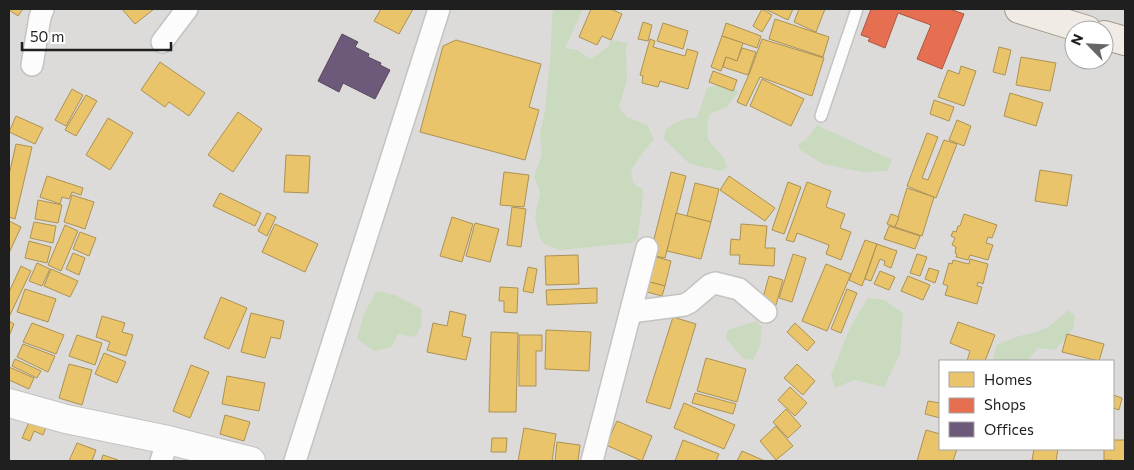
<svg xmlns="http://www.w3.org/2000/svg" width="1134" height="470" font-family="Commissioner,sans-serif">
<rect width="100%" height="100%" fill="#edebe8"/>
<path fill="#dcdbd9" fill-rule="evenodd" d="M9,9h1116v452h-1116zM1074,30h30v30h-30zM940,361h173v88h-173z"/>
<g fill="#c9dabf">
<polygon points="554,9 583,9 565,48 577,50 591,59 608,47 611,40 627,43 626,53 627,80 619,107 627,117 647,125 654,139 642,154 631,170 633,183 643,190 642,208 637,240 631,243 560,250 544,244 540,239 535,217 540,192 534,176 542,155 540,133 545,112 551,50 552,15"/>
<path d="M730,82l8,10 -11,15 -17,7 -3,9 1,17 16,18 3,10 -6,3 -31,-7 -26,-25 1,-9c11,-9 18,-12 32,-12l10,-30z"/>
<polygon points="817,125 892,160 887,171 862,172 823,164 800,150 798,145 802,142 806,140"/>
<polygon points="377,291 395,295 422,309 421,326 415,337 398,334 391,347 375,351 357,339 364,313"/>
<polygon points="868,298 884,300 903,313 900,354 884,387 854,380 835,388 831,375 850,328"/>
<polygon points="1069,310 1075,317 1073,329 1055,350 1038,348 1027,361 995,361 993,358 997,345 1019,336 1037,332 1048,327"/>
<polygon points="756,321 762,327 760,345 753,360 744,359 726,339 728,330"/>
</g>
<g fill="#e9c46a" stroke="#ac9254">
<polygon points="9,9 23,9 18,16 9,10"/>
<polygon points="122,9 154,9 135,24"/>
<polygon points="381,9 413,9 399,34 374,21"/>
<polygon points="591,9 611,9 622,14 611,40 602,36 597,45 579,37"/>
<polygon points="762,9 772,15 762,32 753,26"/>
<polygon points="765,9 793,9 788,20"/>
<polygon points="799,9 825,9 816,32 794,22"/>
<polygon points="775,19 829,37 823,57 769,39"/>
<polygon points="643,22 652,25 648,41 638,39"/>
<polygon points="663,23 688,31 683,49 657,41"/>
<polygon points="726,23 761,36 757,48 722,36"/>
<polygon points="722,36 743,43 737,61 726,57 721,71 711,67"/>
<polygon points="650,39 655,41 653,47 685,56 687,49 698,52 688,89 660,81 658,87 642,83 643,76 640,75"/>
<polygon points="762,39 824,58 812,96 760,77 746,106 737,102 750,72"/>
<polygon points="456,40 541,64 529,107 539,110 525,160 420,132 443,46"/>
<polygon points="999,47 1011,50 1005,75 993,72"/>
<polygon points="742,48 756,52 748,75 723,67 726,57 737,61"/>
<polygon points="1021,57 1056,63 1050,91 1016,85"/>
<polygon points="160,62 205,93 189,116 169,102 165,107 141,90"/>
<polygon points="961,66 976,71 964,106 938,97 948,70 959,74"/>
<polygon points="713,71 737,80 733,91 709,82"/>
<polygon points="762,79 804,99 791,126 750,106"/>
<polygon points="72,89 83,95 66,126 55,120"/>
<polygon points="1010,93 1043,103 1036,126 1004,116"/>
<polygon points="86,95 97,101 76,136 65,130"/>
<polygon points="934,100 954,107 949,121 930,114"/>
<polygon points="238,112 262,129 233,172 208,155"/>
<polygon points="16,116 43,128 35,144 9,132"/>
<polygon points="108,118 133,133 110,170 86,155"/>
<polygon points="957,120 971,126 964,146 949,140"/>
<polygon points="927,133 938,137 922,178 928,180 944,140 957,144 936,198 907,186"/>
<polygon points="16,144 32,147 15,219 9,217 9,175"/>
<polygon points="286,155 310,156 308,193 284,192"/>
<polygon points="1040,170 1072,175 1067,206 1035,201"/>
<polygon points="504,172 529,175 524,207 500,205"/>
<polygon points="671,172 686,176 665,258 650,255"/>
<polygon points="47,176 83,188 81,195 72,192 69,199 62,197 60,204 40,197"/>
<polygon points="729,176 775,208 765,221 720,190"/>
<polygon points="788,182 801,187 784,234 772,230"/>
<polygon points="807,182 831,191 826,207 845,214 840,228 851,232 841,260 826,254 829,245 797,233 794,242 786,240"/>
<polygon points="695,183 719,189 711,222 687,216"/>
<polygon points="907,188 934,197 922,236 895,227"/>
<polygon points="220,193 261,213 255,226 213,206"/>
<polygon points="72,195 94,202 85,229 64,222"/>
<polygon points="38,200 62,205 58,223 35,219"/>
<polygon points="512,207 526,209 521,247 507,245"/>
<polygon points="267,213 276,217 267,236 258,231"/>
<polygon points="676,213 711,222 701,259 667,251"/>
<polygon points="891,214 899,217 895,227 887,224"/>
<polygon points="964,214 997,225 992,238 988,237 986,243 993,245 988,260 970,255 968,260 956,257 957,254 955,253 956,247 952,245 955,238 951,236 953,231 956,232 958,226 960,226"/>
<polygon points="452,217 473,224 462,262 440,256"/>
<polygon points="9,221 21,227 9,253"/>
<polygon points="34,222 56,226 53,243 30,238"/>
<polygon points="475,223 499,229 490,262 466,256"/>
<polygon points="275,224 318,244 305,272 262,252"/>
<polygon points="741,224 767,226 765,248 775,248 774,266 739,264 740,255 730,255 731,239 740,240"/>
<polygon points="65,225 78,231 61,271 48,265"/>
<polygon points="889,226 920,236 915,249 884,239"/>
<polygon points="80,232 96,238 89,256 73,249"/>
<polygon points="865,240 877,244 862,286 849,280"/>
<polygon points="29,241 51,247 47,263 25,258"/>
<polygon points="877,244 897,251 891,268 884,265 885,261 880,259 871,281 865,279"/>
<polygon points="73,253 85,258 79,275 66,269"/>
<polygon points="793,254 806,258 792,302 779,298"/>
<polygon points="917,254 927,257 920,276 910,273"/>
<polygon points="578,255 579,284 546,285 545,256"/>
<polygon points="649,255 671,261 665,286 642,280"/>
<polygon points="970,259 988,264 983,284 978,282 977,286 982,287 977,304 945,295 948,286 943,284 949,263 952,264 953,260 969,264"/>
<polygon points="37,263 50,269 42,286 29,281"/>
<polygon points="826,264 851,274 827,331 802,321"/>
<polygon points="21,266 31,271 9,317 9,292"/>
<polygon points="528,267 537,269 533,293 523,291"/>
<polygon points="929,268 939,271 935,283 925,279"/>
<polygon points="51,269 78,281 70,297 44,286"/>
<polygon points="880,271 895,277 889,290 874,284"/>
<polygon points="769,276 783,280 776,305 762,301"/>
<polygon points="908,276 930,285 923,300 901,291"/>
<polygon points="650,282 665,286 662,296 647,292"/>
<polygon points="500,287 518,288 517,313 504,312 504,301 499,301"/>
<polygon points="597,288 597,303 547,305 546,290"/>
<polygon points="25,289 56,299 48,322 17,312"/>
<polygon points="847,289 857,293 841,333 831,329"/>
<polygon points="221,297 247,308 229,349 204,338"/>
<polygon points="450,311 466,315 462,336 471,338 466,360 427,352 433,323 447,326"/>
<polygon points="251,313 284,321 280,339 271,337 265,358 241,352"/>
<polygon points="102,316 125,323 122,332 133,335 126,356 107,350 110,342 96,337"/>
<polygon points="673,317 696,324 670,409 646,402"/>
<polygon points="9,321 14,324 9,336"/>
<polygon points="958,322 995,335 985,361 967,361 970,351 950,343"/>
<polygon points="32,323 64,335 56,354 23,342"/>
<polygon points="795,323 815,342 807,351 787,332"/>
<polygon points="546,330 591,332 589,371 545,369"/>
<polygon points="491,332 518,333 516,412 489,412"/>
<polygon points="1067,334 1104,344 1099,361 1062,352"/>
<polygon points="77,335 102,343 95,365 69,356"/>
<polygon points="519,335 542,335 542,351 536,351 536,386 519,386"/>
<polygon points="23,344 55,356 48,372 17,357"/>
<polygon points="104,353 126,362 117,383 95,374"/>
<polygon points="706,358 746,369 737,402 697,391"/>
<polygon points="15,359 41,371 37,378 12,366"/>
<polygon points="69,364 92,370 82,405 59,398"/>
<polygon points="797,364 815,381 803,395 784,378"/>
<polygon points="191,365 209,372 190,418 173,411"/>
<polygon points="9,367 34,378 29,389 9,380"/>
<polygon points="227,376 265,383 259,411 222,404"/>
<polygon points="790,387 807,403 795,416 778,400"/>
<polygon points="695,393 736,404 733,414 692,403"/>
<polygon points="1113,395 1122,398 1119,410 1113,408"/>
<polygon points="928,401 940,403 940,418 925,414"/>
<polygon points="684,403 735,425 724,449 674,428"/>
<polygon points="786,409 801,426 788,438 773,422"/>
<polygon points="225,415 250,422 244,441 220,434"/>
<polygon points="31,418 47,425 43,435 34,431 30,441 22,438"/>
<polygon points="617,421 652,436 642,461 606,445"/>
<polygon points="776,426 793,446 776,460 760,441"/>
<polygon points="524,428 556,434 552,461 518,461"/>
<polygon points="926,430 940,434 940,449 957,449 953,461 917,461"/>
<polygon points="492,438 507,438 506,452 491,452"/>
<polygon points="683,440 719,454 716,461 675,461"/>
<polygon points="1113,440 1125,440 1125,461 1111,461 1112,460 1104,460 1104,449 1113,449"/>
<polygon points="557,442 580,445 578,461 555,461"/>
<polygon points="77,443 96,450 92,461 69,461"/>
<polygon points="1034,449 1058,449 1056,461 1040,461 1032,460"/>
<polygon points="742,451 765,461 737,461"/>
<polygon points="103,455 118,460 118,461 101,461"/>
</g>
<polygon fill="#e76f51" stroke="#ab5742" points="871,9 950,9 964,14 942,69 917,59 931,25 898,13 885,48 868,41 870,38 861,35"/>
<polygon fill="#6d597a" stroke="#56485f" points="342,34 358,42 355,47 369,54 368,57 381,63 380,65 390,70 375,99 343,83 339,92 318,81"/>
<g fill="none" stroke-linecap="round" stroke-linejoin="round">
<g stroke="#c4c3c2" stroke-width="14">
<polyline id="service" points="821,116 857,9"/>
</g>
<g stroke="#c4c3c2" stroke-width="24">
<g id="minor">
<polyline points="162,42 187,9"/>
<polyline points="32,65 40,17 43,9"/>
<polyline points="631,312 684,305 690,302 710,285 715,283 739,289 766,312"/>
<polyline points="161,461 168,440"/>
<polyline points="295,461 439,9"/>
<polyline points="592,461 647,248"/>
</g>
</g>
<g stroke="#c4c3c2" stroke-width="30">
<polyline id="tertiary" points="9,403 66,419 168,440 251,461"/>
</g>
<g stroke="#a29886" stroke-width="30">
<g id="primary">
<polyline points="1019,9 1087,30"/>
<polyline points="1104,35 1125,41"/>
</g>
</g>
<use href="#service" stroke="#fcfcfc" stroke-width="11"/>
<use href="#minor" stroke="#fcfcfc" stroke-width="21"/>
<use href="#tertiary" stroke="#fcfcfc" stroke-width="28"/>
<use href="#primary" stroke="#f0ece5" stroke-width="28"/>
</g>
<rect width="1134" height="470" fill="none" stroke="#1f1f1f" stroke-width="20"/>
<rect x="939" y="360" width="175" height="90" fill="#ffffff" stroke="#a5a5a5"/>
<rect x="949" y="372" width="25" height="15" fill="#e9c46a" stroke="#a5a5a5"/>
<text x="984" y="385" font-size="15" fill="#1f1f1f">Homes</text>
<rect x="949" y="398" width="25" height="15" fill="#e76f51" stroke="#a5a5a5"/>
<text x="984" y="410" font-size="15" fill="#1f1f1f">Shops</text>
<rect x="949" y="422" width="25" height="15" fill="#6d597a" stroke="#a5a5a5"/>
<text x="984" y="435" font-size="15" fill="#1f1f1f">Offices</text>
<g transform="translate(1089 45) rotate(294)"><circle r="24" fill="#ffffff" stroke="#a5a5a5"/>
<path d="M0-4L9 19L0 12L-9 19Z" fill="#676665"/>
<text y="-8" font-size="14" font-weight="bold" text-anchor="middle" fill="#1f1f1f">N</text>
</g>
<path d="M22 42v8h149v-8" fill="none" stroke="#1f1f1f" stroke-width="2.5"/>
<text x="30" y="42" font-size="15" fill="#1f1f1f" stroke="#ffffff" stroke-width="4" paint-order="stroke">50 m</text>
</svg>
